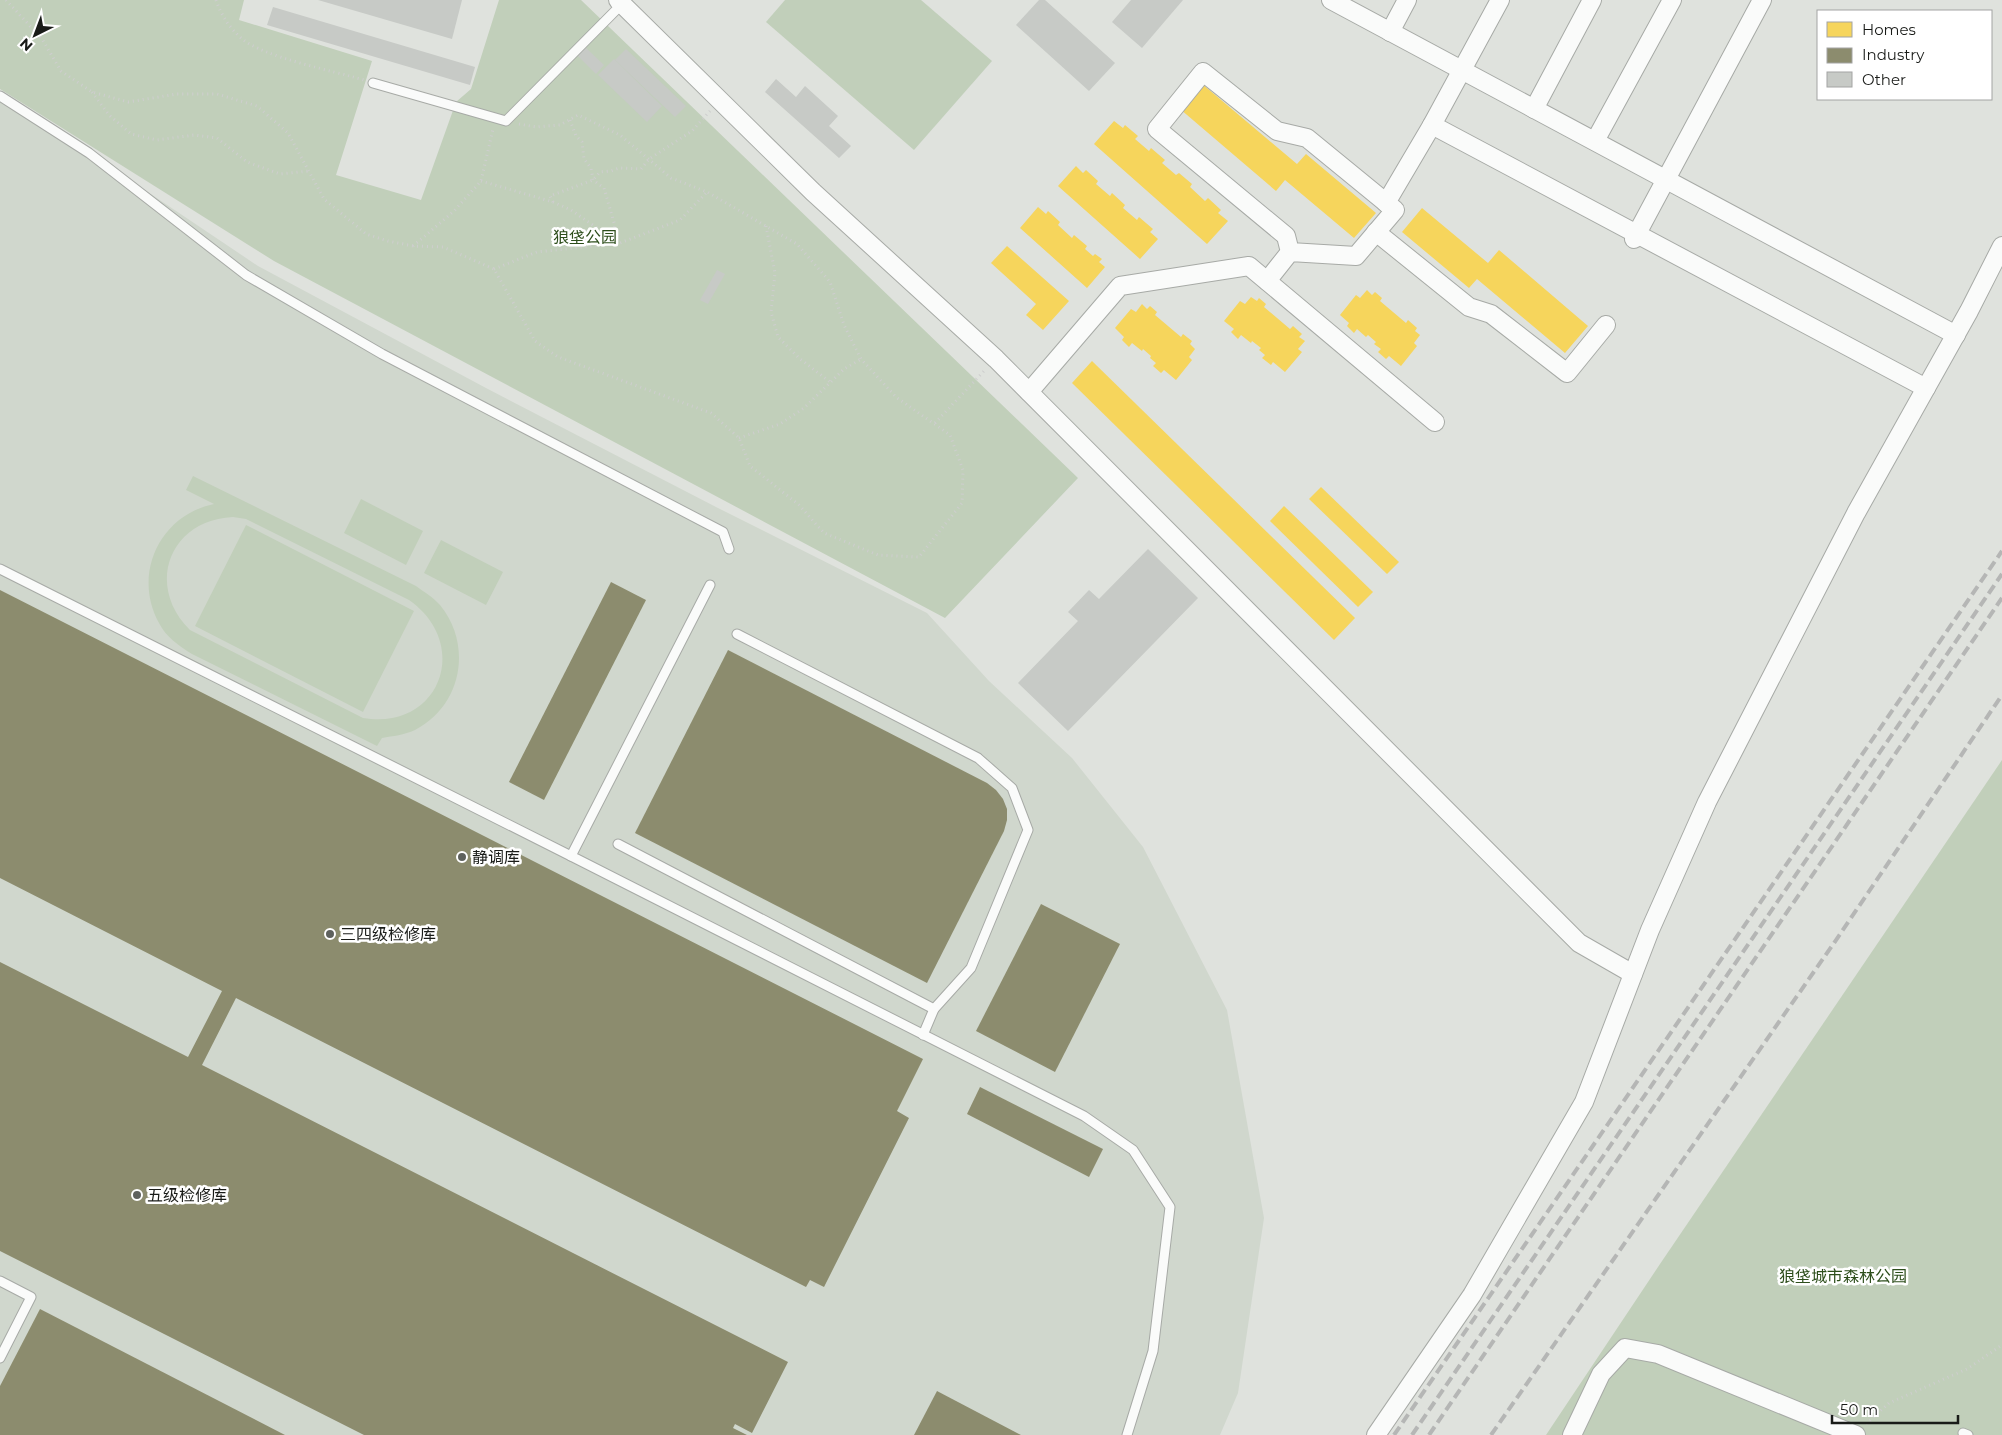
<svg xmlns="http://www.w3.org/2000/svg" width="2002" height="1435" font-family="Montserrat,'Noto Sans SC',sans-serif">
<rect width="100%" height="100%" fill="#dfe2dd"/>
<polygon fill="#d0d7cd" points="0,100 121,174 258,266 486,388 716,507 927,613 989,681 1072,758 1143,847 1227,1010 1264,1218 1238,1393 1220,1435 0,1435"/>
<g fill="#c1cfba" fill-rule="evenodd">
<polygon points="0,0 244,0 239,20 372,61 336,175 421,200 456,102 471,89 499,0 581,0 1078,478 945,618 274,261 0,89"/>
<polygon points="785,0 921,0 992,61 914,150 766,22"/>
<path d="M193,476l223,110c8,6 17,11 24,19 33,40 22,101 -25,125 -11,5 -22,6 -33,8l-5,8 -185,-92c-13,-8 -26,-17 -33,-31 -27,-49 1,-108 55,-119l-28,-14zM233,517l13,2 163,81c63,44 31,131 -46,118l-173,-88c-45,-44 -21,-110 43,-113z"/>
<polygon points="361,499 423,531 406,565 344,533"/>
<polygon points="246,525 414,611 363,712 195,626"/>
<polygon points="441,540 503,572 486,605 424,573"/>
<polygon points="2002,760 2002,1435 1546,1435 1660,1264"/>
</g>
<g fill="#f6d55c">
<polygon points="1201,83 1297,164 1306,154 1376,213 1354,238 1285,180 1276,191 1180,109"/>
<polygon points="1114,121 1123,128 1125,125 1138,136 1135,139 1149,151 1151,148 1165,160 1162,163 1176,175 1179,173 1192,184 1190,187 1205,201 1208,198 1221,210 1218,213 1228,221 1207,244 1094,144"/>
<polygon points="1076,166 1083,173 1086,170 1098,181 1096,184 1110,196 1112,193 1125,205 1123,208 1137,220 1139,217 1153,229 1150,232 1158,239 1140,259 1058,186"/>
<polygon points="1038,207 1046,214 1048,211 1060,222 1058,225 1072,238 1074,235 1087,246 1085,249 1093,256 1095,254 1102,259 1099,262 1105,267 1087,288 1020,228"/>
<polygon points="1422,208 1488,263 1499,250 1588,326 1565,353 1477,279 1469,288 1402,232"/>
<polygon points="1007,246 1069,301 1043,330 1026,315 1036,304 991,263"/>
<polygon points="1367,290 1372,295 1375,292 1382,298 1380,301 1406,323 1408,320 1417,328 1415,331 1420,335 1414,343 1417,346 1401,366 1389,356 1386,359 1378,352 1381,349 1374,344 1376,342 1368,335 1366,337 1357,329 1354,333 1347,326 1349,323 1340,315 1356,295 1360,298"/>
<polygon points="1251,297 1257,301 1259,298 1266,304 1264,307 1290,329 1293,326 1302,334 1299,337 1305,341 1298,349 1302,352 1285,372 1273,362 1271,365 1262,358 1265,355 1259,350 1261,348 1252,341 1251,343 1241,335 1238,339 1231,332 1234,329 1224,321 1240,301 1245,304"/>
<polygon points="1142,304 1147,309 1150,306 1157,312 1155,315 1181,337 1183,334 1192,341 1190,344 1195,349 1189,357 1192,360 1176,380 1164,370 1161,373 1153,366 1156,363 1150,358 1151,356 1143,349 1142,351 1132,343 1129,347 1122,340 1124,337 1115,328 1131,309 1136,312"/>
<polygon points="1092,361 1355,618 1334,640 1072,383"/>
<polygon points="1321,487 1399,562 1387,574 1309,499"/>
<polygon points="1284,506 1373,592 1358,607 1270,521"/>
</g>
<g fill="#8c8c6e">
<polygon points="611,582 646,600 544,800 509,782"/>
<polygon points="0,590 923,1059 897,1111 909,1118 824,1287 810,1280 806,1287 236,998 202,1065 788,1362 752,1433 735,1424 733,1428 747,1435 364,1435 0,1251 0,962 188,1057 222,991 0,878"/>
<polygon points="728,650 987,783 996,790 1003,799 1007,809 1007,820 1004,831 927,983 635,833"/>
<polygon points="1041,904 1120,944 1055,1072 976,1031"/>
<polygon points="980,1087 1103,1149 1089,1177 967,1114"/>
<polygon points="40,1309 285,1435 0,1435 0,1386"/>
<polygon points="937,1391 1021,1435 914,1435"/>
</g>
<g fill="#c7cac6">
<polygon points="318,0 462,0 452,39"/>
<polygon points="1039,0 1045,0 1115,63 1089,91 1016,25"/>
<polygon points="1131,0 1183,0 1142,48 1112,22"/>
<polygon points="273,7 475,67 470,85 267,25"/>
<polygon points="585,47 604,65 596,74 577,55"/>
<polygon points="626,49 686,106 675,117 615,60"/>
<polygon points="614,59 662,106 647,122 598,75"/>
<polygon points="776,79 796,97 805,86 838,116 829,126 851,146 839,158 765,92"/>
<polygon points="717,270 725,274 708,304 700,300"/>
<polygon points="1148,549 1198,598 1068,731 1018,683 1078,621 1068,612 1089,590 1099,599"/>
</g>
<g fill="none" stroke-linecap="round" stroke-linejoin="round">
<g stroke="#a7aaa6" stroke-width="11">
<g id="lane">
<polyline points="373,83 506,121 622,4"/>
<polyline points="0,96 89,153 246,275 382,354 723,532 729,549"/>
<polyline points="0,569 571,856"/>
<polyline points="710,585 571,856 1084,1116 1133,1150 1170,1207 1153,1351 1127,1435"/>
<polyline points="737,634 978,758 1012,788 1028,830 971,968 934,1009 923,1035"/>
<polyline points="618,844 934,1009"/>
<polyline points="0,1281 31,1297 0,1358"/>
<polyline points="1963,1433 1968,1435"/>
</g>
</g>
<g stroke="#a7aaa6" stroke-width="20">
<g id="street">
<polyline points="618,0 813,192 996,359 1579,943 1633,974"/>
<polyline points="1331,0 1956,335"/>
<polyline points="1390,32 1407,0"/>
<polyline points="1534,109 1592,0"/>
<polyline points="1432,125 1926,388"/>
<polyline points="1595,141 1672,0"/>
<polyline points="1386,203 1432,125 1500,0"/>
<polyline points="1376,232 1469,307 1491,314 1567,373 1606,325"/>
<polyline points="1634,239 1762,0"/>
<polyline points="1267,281 1290,252 1286,236 1157,129 1203,72 1277,131 1307,138 1395,210 1356,256 1290,252"/>
<polyline points="1029,392 1120,286 1249,266 1435,422"/>
<polyline points="1376,1435 1472,1295 1584,1102 1650,930 1707,802 1856,513 1969,311 2002,246"/>
<polyline points="1572,1435 1601,1374 1625,1348 1658,1354 1856,1435"/>
</g>
</g>
<g stroke="#cecece" stroke-width="3" stroke-dasharray="1 4" stroke-linecap="butt">
<polyline points="6,0 42,39 61,71 92,92 128,102 177,94 217,94 257,106 288,133 324,199 366,234 388,241 413,246 443,247 494,269 535,341 558,357 711,413 739,438 750,466 799,505 824,533 878,555 919,557 962,503 963,470 950,435 896,397 861,359 844,325 830,282 797,244 707,192 671,178 620,135 578,115 560,125 536,127 519,124"/>
<path d="M216,0c5,15 13,27 25,38 21,19 93,33 123,42"/>
<polyline points="92,92 109,115 131,134 157,140 194,135 217,138 247,162 280,174 309,171"/>
<polyline points="570,120 576,136 582,142 584,159 591,168 593,180 604,188 615,226 611,237"/>
<polyline points="481,181 553,202 571,210 619,243"/>
<polyline points="553,202 550,196 593,180 600,172 611,171 619,168 641,169 649,159 692,131 710,111"/>
<polyline points="766,226 775,273 771,312 778,337 799,358 830,382"/>
<polyline points="413,246 454,211 481,181 493,129"/>
<polyline points="494,269 537,252 620,243 680,220 707,192"/>
<polyline points="935,423 984,371"/>
<polyline points="739,438 780,424 804,408 844,369 861,359"/>
<polyline points="1866,1424 1889,1403 1967,1369 2002,1345"/>
</g>
<use href="#lane" stroke="#fafbfa" stroke-width="9"/>
<use href="#street" stroke="#fafbfa" stroke-width="18"/>
<g stroke="#b5b6b5" stroke-width="4" stroke-dasharray="10 5" stroke-linecap="butt">
<polyline points="1394,1435 2002,551"/>
<polyline points="1412,1435 2002,574"/>
<polyline points="1429,1435 2002,598"/>
<polyline points="1491,1435 1834,943 2002,695"/>
</g>
</g>
<g fill="#5e615d" stroke="#fff" stroke-width="2">
<circle cx="462" cy="857" r="5"/>
<circle cx="330" cy="934" r="5"/>
<circle cx="137" cy="1195" r="5"/>
</g>
<g text-anchor="middle" dominant-baseline="central" stroke-width="5" stroke-linejoin="round" paint-order="stroke">
<g font-size="16" fill="#2d4e1b" stroke="#fff">
<text x="585" y="237">狼垡公园</text>
<text x="1843" y="1276">狼垡城市森林公园</text>
</g>
<g font-size="16" fill="#191b18" stroke="#fff" text-anchor="start">
<text x="472" y="857">静调库</text>
<text x="340" y="934">三四级检修库</text>
<text x="147" y="1195">五级检修库</text>
</g>
</g>
<rect x="1817" y="10" width="175" height="90" fill="#ffffff" stroke="#a3a4a3"/>
<rect x="1827" y="22" width="25" height="15" fill="#f6d55c" stroke="#a3a4a3"/>
<text x="1862" y="35" font-size="15" fill="#191b18">Homes</text>
<rect x="1827" y="48" width="25" height="15" fill="#8c8c6e" stroke="#a3a4a3"/>
<text x="1862" y="60" font-size="15" fill="#191b18">Industry</text>
<rect x="1827" y="72" width="25" height="15" fill="#c7cac6" stroke="#a3a4a3"/>
<text x="1862" y="85" font-size="15" fill="#191b18">Other</text>
<g transform="translate(35 35) rotate(222)" stroke="#ffffff" stroke-width="4" paint-order="stroke">
<path d="M0-4L9 19L0 12L-9 19Z" fill="#191b18"/>
<text y="-8" font-size="14" font-weight="bold" text-anchor="middle" fill="#191b18">N</text>
</g>
<path d="M1832 1415v8h126v-8" fill="none" stroke="#191b18" stroke-width="2.5"/>
<text x="1840" y="1415" font-size="15" fill="#191b18" stroke="#ffffff" stroke-width="4" paint-order="stroke">50 m</text>
</svg>
